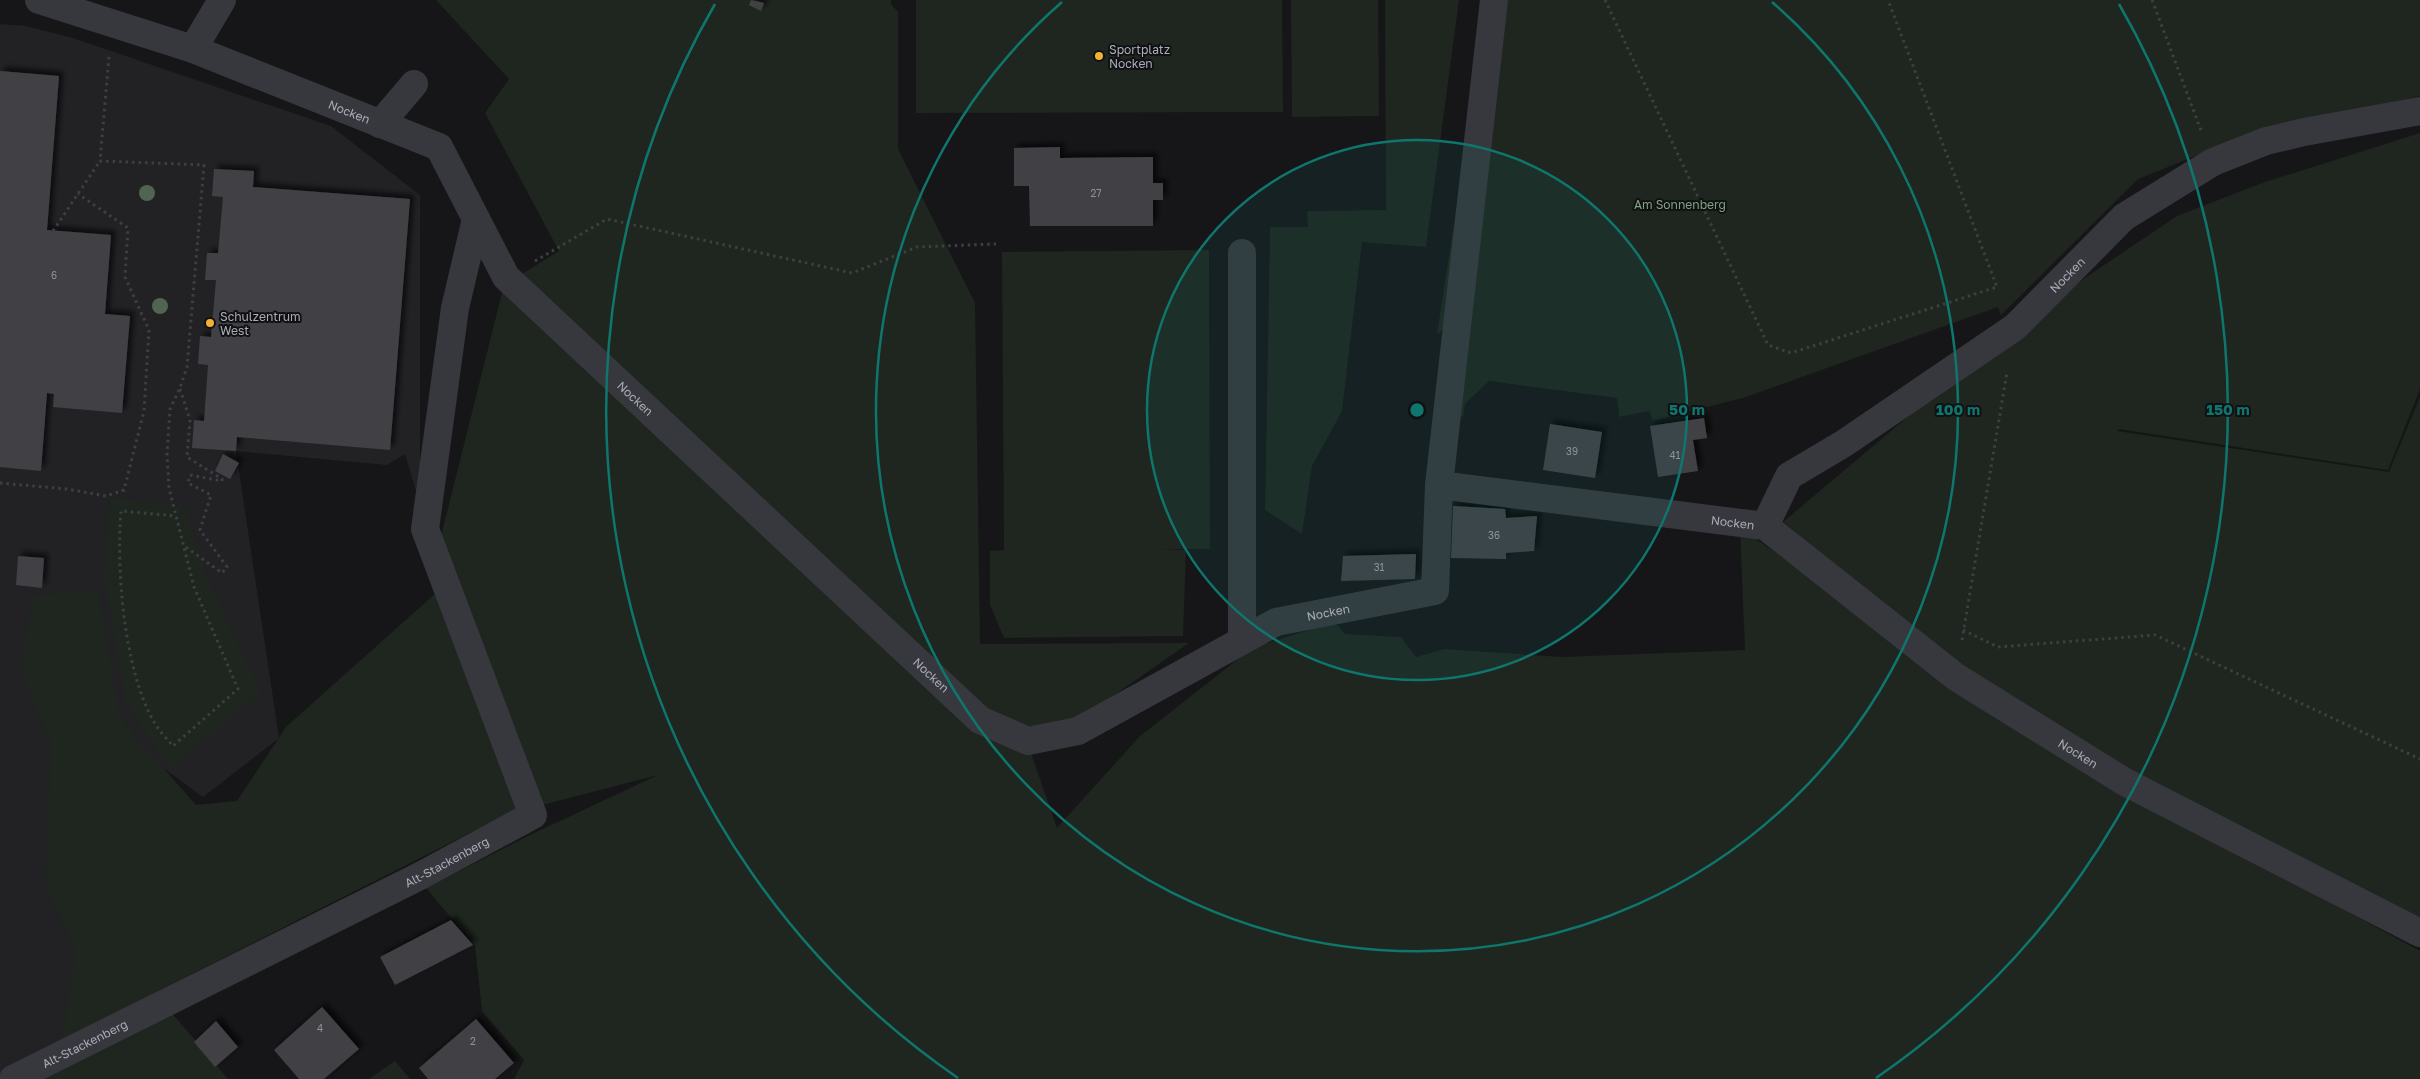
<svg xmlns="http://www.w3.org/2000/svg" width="2420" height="1079" font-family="'Golos Text',sans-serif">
<defs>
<filter id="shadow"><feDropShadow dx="4.5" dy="-4.5" stdDeviation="2.5" flood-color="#0009"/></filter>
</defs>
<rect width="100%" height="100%" fill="#161618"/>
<polygon fill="#222225" points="0,24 26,26 73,38 331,126 420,195 420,505 405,454 387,465 236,451 279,738 203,797 96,719 70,696 161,993 0,1074"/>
<g fill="#1e261f">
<polygon points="436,0 891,0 891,4 898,12 898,149 975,303 980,644 1189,643 1031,753 1057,828 1139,737 1252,648 1335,622 1345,634 1401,637 1416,657 1444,649 1562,657 1745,650 1740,528 2096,776 2420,951 2420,1079 514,1079 524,1060 482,1011 475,946 426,888 528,836 658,775 507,814 63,1039 75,948 45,886 51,742 21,672 33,596 98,589 120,719 196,805 237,801 286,727 447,583 439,544 504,285 559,251 485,113 509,79"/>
<polygon points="916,0 1282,0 1283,112 916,113"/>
<polygon points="1291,0 1378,0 1379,116 1292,117"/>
<polygon points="1385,0 1459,0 1426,247 1362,242 1342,411 1312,466 1302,534 1265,510 1270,227 1308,227 1307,211 1386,210"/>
<polygon points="1488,0 2420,0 2420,96 2240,138 2138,179 2001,315 1998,307 1746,397 1653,421 1649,411 1619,417 1617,398 1489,381 1465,404 1463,417 1452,411 1445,329 1437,334"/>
<polygon points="2420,133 2420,389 2388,470 2119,429 2117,431 2389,472 2420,397 2420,924 2126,771 1958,668 1783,522 2024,319 2177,216 2262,183"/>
<polygon points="1209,250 1210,549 1160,549 1186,550 1183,636 1004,638 990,605 990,551 1004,550 1002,252"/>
<polygon points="110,497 185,508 208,581 261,692 170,769 126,703 104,578"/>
<polygon points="171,1012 228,1079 32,1079"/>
<polygon points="395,1061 410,1079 369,1079"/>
</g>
<g fill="#404145" filter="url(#shadow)">
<polygon points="751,0 764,3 761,11 749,5"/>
<polygon points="0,71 59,76 47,230 111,235 105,314 130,316 122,413 53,407 54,394 47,393 41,471 0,467"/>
<polygon points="1060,147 1060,158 1153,157 1153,183 1163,183 1163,200 1153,200 1153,226 1030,226 1029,186 1014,186 1014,148"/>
<polygon points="214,169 254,171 253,187 410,199 390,450 237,437 236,451 192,448 194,420 204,421 208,365 198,364 200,336 211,337 216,280 205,280 207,253 218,253 223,197 212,196"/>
<polygon points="1704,418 1707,438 1693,440 1698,471 1658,477 1650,426"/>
<polygon points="1550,424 1602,432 1595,478 1543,470"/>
<polygon points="223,454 239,463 230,479 215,471"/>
<polygon points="1453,506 1505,509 1506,518 1537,516 1534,551 1506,553 1506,559 1451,558"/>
<polygon points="1416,554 1415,579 1341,581 1343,556"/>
<polygon points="18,556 44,558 42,588 16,585"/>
<polygon points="451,920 473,945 395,985 380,957"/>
<polygon points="322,1007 359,1049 324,1079 299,1079 274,1050"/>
<polygon points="476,1019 514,1063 495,1079 428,1079 419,1068"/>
<polygon points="216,1021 238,1047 215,1067 194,1042"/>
</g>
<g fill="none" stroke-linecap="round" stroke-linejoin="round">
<g stroke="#3d3f44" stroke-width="3" stroke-dasharray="2.5 4" stroke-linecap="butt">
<polyline points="1605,0 1768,345 1791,353 1997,287 1888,0"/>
<polyline points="2152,0 2202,133"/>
<path d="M109,57l-9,104 104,4 -17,202 -7,21 -10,21 -3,45 2,34 25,99 44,102 -65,57c-6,-7 -14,-15 -19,-24 -30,-52 -38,-152 -33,-211l55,5"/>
<polyline points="53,231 100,161"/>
<polyline points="535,261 607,219 852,273 917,247 996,244"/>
<polyline points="180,389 190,420 187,457 222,479 222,481 190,475 188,483 211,495 200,530 227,567 222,573 183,545"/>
<polyline points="0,483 67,489 106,496 124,490 144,411 149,330 125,277 128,228 78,194"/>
<polyline points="1963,630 1998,647 2155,635 2420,759"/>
<polyline points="1962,640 2007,372"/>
</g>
<g stroke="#37383d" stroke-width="28">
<path id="s1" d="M39,0l154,49 246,98 67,130 474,443 48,21 50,-10 198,-109 159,-31 4,-106 326,41 191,151 169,105 295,151"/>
<polyline points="193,49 222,0"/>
<polyline points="380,124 414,84"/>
<polyline points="1439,485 1494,0"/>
<path id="s2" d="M1765,526l24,-50 54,-32 172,-117 109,-110 89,-55 53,-21 38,-9 116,-21"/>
<polyline points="1242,639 1242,253"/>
<path id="s3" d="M13,1079l407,-203 113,-61 -108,-286 30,-221 21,-89"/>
</g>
</g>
<g fill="#506452">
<circle cx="147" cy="193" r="8"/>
<circle cx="160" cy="306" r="8"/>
</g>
<circle cx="1417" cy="410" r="270" fill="#0f766e" fill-opacity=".12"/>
<g fill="none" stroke="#0f766e" stroke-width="2.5">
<circle cx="1417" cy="410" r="270"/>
<path d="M1772 2A541 541 0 1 1 1062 2"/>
<path d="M958 1078A811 811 0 0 1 715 4M2119 4A811 811 0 0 1 1876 1078"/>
</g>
<g fill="#f2b134" stroke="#111113" stroke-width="2">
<circle cx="1099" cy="56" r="5"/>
<circle cx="210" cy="323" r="5"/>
</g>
<g text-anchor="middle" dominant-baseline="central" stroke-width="4" stroke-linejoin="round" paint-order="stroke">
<g font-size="10" fill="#8e929b">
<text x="1096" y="193">27</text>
<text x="54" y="275">6</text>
<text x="1572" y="451">39</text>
<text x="1675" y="455">41</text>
<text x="1494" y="535">36</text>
<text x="1379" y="567">31</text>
<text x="320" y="1028">4</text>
<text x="473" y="1041">2</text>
</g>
<g font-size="12" fill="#a8adb8" stroke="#111113" text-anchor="start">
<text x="1109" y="49">Sportplatz<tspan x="1109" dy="14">Nocken</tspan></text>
<text x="220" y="316">Schulzentrum<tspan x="220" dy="14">West</tspan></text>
</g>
<g font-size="12" fill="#a8adb8" stroke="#111113">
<text stroke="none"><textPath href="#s1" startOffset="330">Nocken</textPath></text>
<text stroke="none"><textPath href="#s2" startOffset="400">Nocken</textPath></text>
<text stroke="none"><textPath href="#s1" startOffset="750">Nocken</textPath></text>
<text stroke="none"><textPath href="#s1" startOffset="2115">Nocken</textPath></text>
<text stroke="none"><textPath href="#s1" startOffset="1604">Nocken</textPath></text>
<text stroke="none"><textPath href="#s1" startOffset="1155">Nocken</textPath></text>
<text stroke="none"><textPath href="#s1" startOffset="2535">Nocken</textPath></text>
<text stroke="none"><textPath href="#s3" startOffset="485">Alt-Stackenberg</textPath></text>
<text stroke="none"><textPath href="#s3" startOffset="80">Alt-Stackenberg</textPath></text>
</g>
<g font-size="12" fill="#7fa381" stroke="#111113">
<text x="1680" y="204">Am Sonnenberg</text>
</g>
</g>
<circle cx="1417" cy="410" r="8" fill="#0f766e" stroke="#111113" stroke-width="2.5"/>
<g font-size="15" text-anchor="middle" font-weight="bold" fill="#0f766e" stroke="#111113" stroke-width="4" stroke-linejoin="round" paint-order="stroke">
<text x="1687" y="415">50 m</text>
<text x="1958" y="415">100 m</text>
<text x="2228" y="415">150 m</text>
</g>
</svg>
